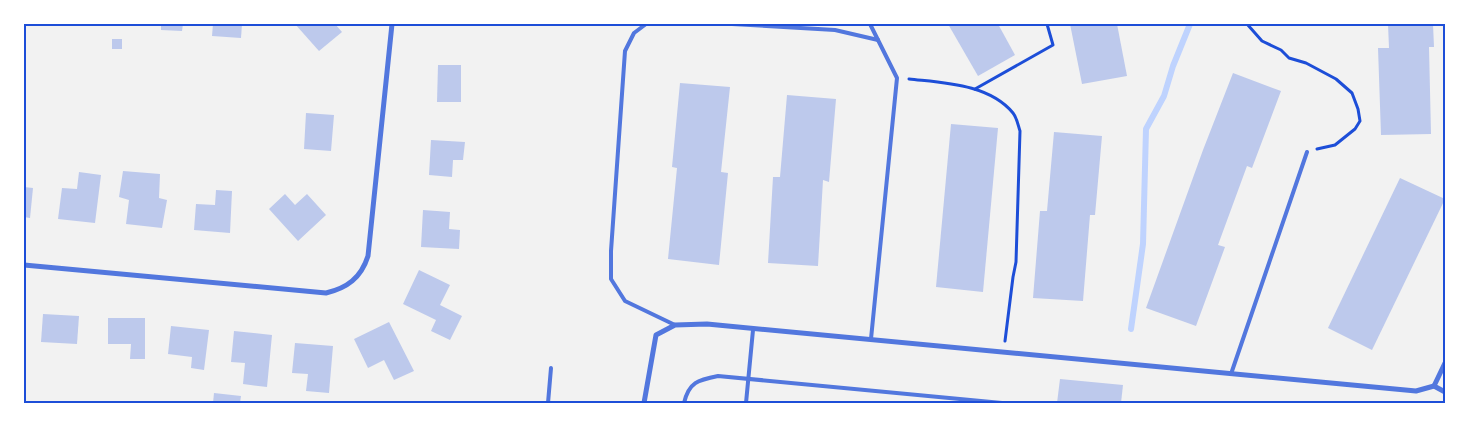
<svg xmlns="http://www.w3.org/2000/svg" width="1469" height="427" font-family="Barlow,sans-serif">
<rect width="100%" height="100%" fill="#f2f2f2"/>
<g fill="none" stroke-linecap="round" stroke-linejoin="round">
<polyline stroke="#bfd3fe" stroke-width="6" points="1131,329 1143,244 1146,129 1164,96 1173,66 1190,24"/>
</g>
<g fill="#bdc9ec">
<polygon points="161,24 183,24 182,31 161,30"/>
<polygon points="213,24 242,24 241,38 212,36"/>
<polygon points="295,24 335,24 342,32 319,51"/>
<polygon points="948,24 998,24 1015,55 978,76"/>
<polygon points="1070,24 1117,24 1127,76 1082,84"/>
<polygon points="1388,24 1433,24 1434,47 1429,47 1431,134 1381,135 1378,48 1389,48"/>
<rect x="112" y="39" width="10" height="10"/>
<polygon points="438,65 461,65 461,102 437,102"/>
<polygon points="1233,73 1281,91 1252,168 1247,166 1218,245 1225,247 1196,326 1146,308 1203,150"/>
<polygon points="680,83 730,87 721,172 728,173 719,265 668,259 677,168 672,167"/>
<polygon points="787,95 836,99 829,182 823,180 818,266 768,263 773,177 780,177"/>
<polygon points="306,113 334,115 331,151 304,149"/>
<polygon points="951,124 998,128 983,292 936,287"/>
<polygon points="1054,132 1102,136 1095,215 1090,215 1083,301 1033,298 1040,211 1047,211"/>
<polygon points="431,140 465,142 463,160 453,160 452,177 429,175"/>
<polygon points="123,171 160,174 159,198 167,200 162,228 126,224 129,200 119,197"/>
<polygon points="79,172 101,175 95,223 58,219 62,188 77,189"/>
<polygon points="1400,178 1445,199 1372,350 1328,328"/>
<polygon points="24,187 33,188 30,218 24,217"/>
<polygon points="216,190 232,191 230,233 194,230 196,204 215,205"/>
<polygon points="285,194 295,205 307,194 326,215 298,241 269,209"/>
<polygon points="423,210 450,212 449,229 460,230 459,249 421,247"/>
<polygon points="419,270 450,285 440,305 462,316 450,340 431,331 436,320 403,304"/>
<polygon points="43,314 79,316 77,344 41,342"/>
<polygon points="108,318 145,318 145,359 130,359 131,344 108,344"/>
<polygon points="389,322 414,371 394,380 384,360 368,368 354,339"/>
<polygon points="171,326 209,330 204,370 191,368 192,357 168,354"/>
<polygon points="234,331 272,335 267,387 243,384 245,363 231,362"/>
<polygon points="295,343 333,346 329,393 306,391 308,374 292,373"/>
<polygon points="1060,379 1123,385 1121,403 1057,403"/>
<polygon points="214,393 241,396 240,403 213,403"/>
</g>
<g fill="none" stroke-linecap="round" stroke-linejoin="round">
<g stroke="#1d4ed8" stroke-width="3">
<polyline points="1247,24 1262,41 1281,50 1289,58 1306,63 1336,79 1352,93 1358,109 1360,121 1355,129 1335,145 1317,149"/>
<path d="M909,79c35,4 80,5 104,34 4,5 5,12 7,18l-4,131 -3,15 -8,64"/>
<polyline points="975,89 1053,45 1047,24"/>
</g>
<g stroke="#5277de" stroke-width="4">
<polyline points="646,24 634,33 625,51 611,251 611,279 625,301 675,325"/>
<polyline points="732,24 835,30 878,40"/>
<polyline points="870,24 897,78 871,339"/>
<polyline points="1231,374 1307,152"/>
<polyline points="548,403 551,368"/>
<path d="M684,403c5,-21 14,-23 34,-27l284,27"/>
<polyline points="746,403 753,330"/>
</g>
<g stroke="#5277de" stroke-width="5">
<path d="M24,265l302,28c21,-5 35,-15 42,-37l24,-232"/>
<polyline points="1445,363 1434,386 1445,392"/>
<polyline points="644,403 656,335 675,325 707,324 1416,391 1434,386"/>
</g>
</g>
<rect width="1469" height="427" fill="none" stroke="#ffffff" stroke-width="50"/>
<rect x="25" y="25" width="1419" height="377" fill="none" stroke="#1d4ed8" stroke-width="2"/>
</svg>
